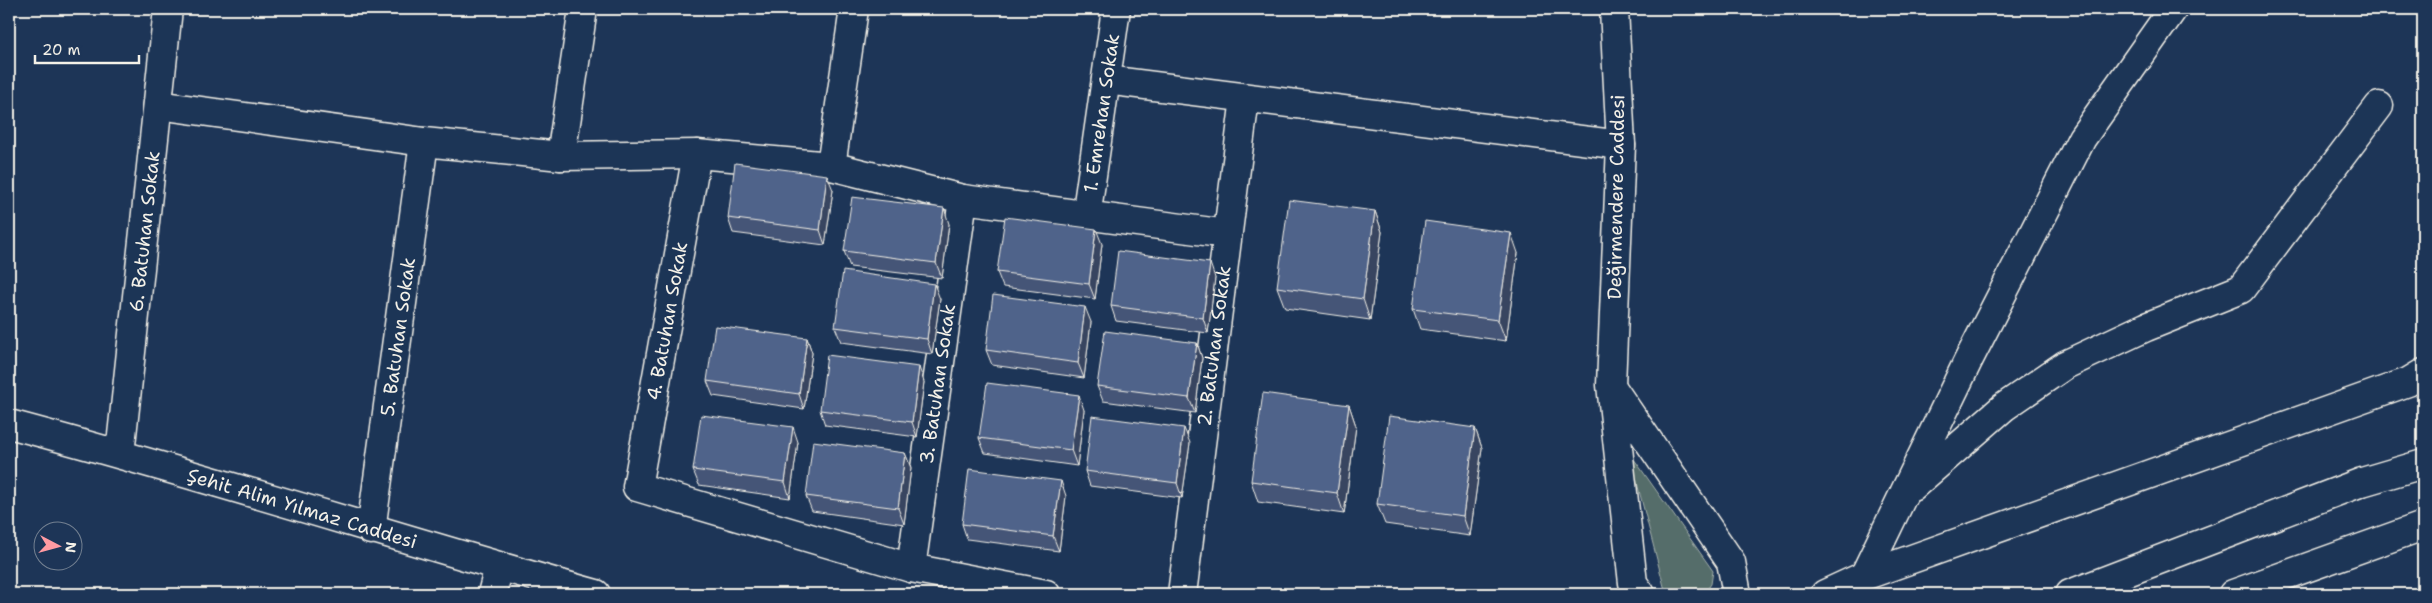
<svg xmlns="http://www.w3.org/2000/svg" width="2432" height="603" font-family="'Shantell Sans',sans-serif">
<rect width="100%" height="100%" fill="#1d3557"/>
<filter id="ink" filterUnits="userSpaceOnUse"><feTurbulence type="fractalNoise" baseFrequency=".02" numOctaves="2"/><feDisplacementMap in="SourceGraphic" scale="10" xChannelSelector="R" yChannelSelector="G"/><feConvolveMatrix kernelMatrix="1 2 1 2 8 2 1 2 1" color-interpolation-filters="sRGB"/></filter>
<g filter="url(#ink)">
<polygon fill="#556d6a" stroke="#a4afa9" points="1629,452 1713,571 1711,584 1704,594 1666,594"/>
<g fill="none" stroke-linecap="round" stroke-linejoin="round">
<g stroke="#f4f1e8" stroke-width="31">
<g id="street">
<polyline points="1106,80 1621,145"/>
<polyline points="158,105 424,142 561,156 697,154 831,166 963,199 1227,234"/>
<polyline points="697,154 637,487 911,568 1046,594"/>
<polyline points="561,156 583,9"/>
<polyline points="831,166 854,9"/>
<path id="s1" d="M1086,217l30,-208"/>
<path id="s2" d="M120,454l48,-445"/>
<polyline points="1912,487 2004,407 2065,365 2146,327 2241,289 2379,106"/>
<path id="s3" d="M371,530l53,-388"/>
<path id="s4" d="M911,568l52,-369"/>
<polyline points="1864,576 1968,361 2082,138 2173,9"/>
<polyline points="492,594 499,567"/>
<path id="s5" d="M1182,594l63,-496"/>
</g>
</g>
<g stroke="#f4f1e8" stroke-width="31">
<g id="secondary">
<polyline points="1614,9 1621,145 1611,385 1633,583 1641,594"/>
<polyline points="1613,389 1731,562 1737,594"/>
<path id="s6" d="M9,424c197,52 391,115 587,170"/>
</g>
</g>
<g stroke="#f4f1e8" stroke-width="31">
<g id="primary">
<polyline points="1825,594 1864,576 2408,382 2423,373"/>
<polyline points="2070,594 2362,482 2423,464"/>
</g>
</g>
<g stroke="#f4f1e8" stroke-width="31">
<polyline id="highway" points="2233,594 2423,526"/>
</g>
<use href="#street" stroke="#1d3557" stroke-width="28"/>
<use href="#secondary" stroke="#1d3557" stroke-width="28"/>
<use href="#primary" stroke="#1d3557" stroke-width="28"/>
<use href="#highway" stroke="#1d3557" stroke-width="28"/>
</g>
<g fill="#457" stroke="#f4f1e8">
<polygon points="833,190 825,245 733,233 728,218"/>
<polygon points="1375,211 1382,232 1370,320 1285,308 1277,287"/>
<polygon points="949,224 942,278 850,267 844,251"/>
<polygon points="1102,244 1095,299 1003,287 997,272"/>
<polygon points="1518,253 1506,341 1420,329 1413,309"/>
<polygon points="1215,278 1208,333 1116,321 1111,306"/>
<polygon points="940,299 932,354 841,342 835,327"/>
<polygon points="1091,322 1084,378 992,365 986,350"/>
<polygon points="807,338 812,353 804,409 713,396 707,381"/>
<polygon points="1197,343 1202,358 1195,413 1103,401 1097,386"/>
<polygon points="924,382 917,437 825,425 820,410"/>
<polygon points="1349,405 1356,426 1344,514 1258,502 1251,481"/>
<polygon points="1084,410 1077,466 985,453 979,438"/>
<polygon points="1475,428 1482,448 1470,536 1385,524 1377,504"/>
<polygon points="798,442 790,498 699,485 693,470"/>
<polygon points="1190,443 1182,498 1090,486 1085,471"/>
<polygon points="905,453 911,468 904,524 812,511 806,496"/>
<polygon points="1066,496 1059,551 967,539 962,524"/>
</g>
<g fill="#374561" stroke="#f4f1e8">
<polygon points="827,175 833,190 825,245 820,230"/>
<polygon points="944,208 949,224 942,278 936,263"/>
<polygon points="1375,211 1382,232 1370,320 1363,299"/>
<polygon points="1096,229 1102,244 1095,299 1089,284"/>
<polygon points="1511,233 1518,253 1506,341 1498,320"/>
<polygon points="1210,263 1215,278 1208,333 1203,318"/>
<polygon points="934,284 940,299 932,354 927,339"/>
<polygon points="1085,307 1091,322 1084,378 1078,363"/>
<polygon points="807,338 812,353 804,409 799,394"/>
<polygon points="1197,343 1202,358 1195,413 1189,398"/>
<polygon points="919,367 924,382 917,437 912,422"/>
<polygon points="1079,395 1084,410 1077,466 1071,450"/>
<polygon points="1349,405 1356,426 1344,514 1337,493"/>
<polygon points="793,427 798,442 790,498 785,482"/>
<polygon points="1184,428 1190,443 1182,498 1177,483"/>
<polygon points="1475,428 1482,448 1470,536 1463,516"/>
<polygon points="905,453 911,468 904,524 898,508"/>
<polygon points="1061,481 1066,496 1059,551 1053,536"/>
</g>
<g fill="#4f638a" stroke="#f4f1e8">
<polygon points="735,163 827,175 820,230 728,218"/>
<polygon points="852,197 944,208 936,263 844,251"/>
<polygon points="1289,200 1375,211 1363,299 1277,287"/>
<polygon points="1005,217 1096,229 1089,284 997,272"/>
<polygon points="1425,221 1511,233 1498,320 1413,309"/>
<polygon points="1118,251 1210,263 1203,318 1111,306"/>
<polygon points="843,271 934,284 927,339 835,327"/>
<polygon points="993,295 1085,307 1078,363 986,350"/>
<polygon points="715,326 807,338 799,394 707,381"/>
<polygon points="1105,331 1197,343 1189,398 1097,386"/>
<polygon points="827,355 919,367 912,422 820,410"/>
<polygon points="987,383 1079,395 1071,450 979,438"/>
<polygon points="1263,393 1349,405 1337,493 1251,481"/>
<polygon points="701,415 793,427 785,482 693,470"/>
<polygon points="1092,416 1184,428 1177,483 1085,471"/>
<polygon points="1389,416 1475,428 1463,516 1377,504"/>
<polygon points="813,441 905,453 898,508 806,496"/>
<polygon points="969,469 1061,481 1053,536 962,524"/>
</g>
</g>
<g text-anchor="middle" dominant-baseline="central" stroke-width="5" stroke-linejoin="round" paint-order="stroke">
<g font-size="19" fill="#f4f1e8" stroke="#1d3557">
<text stroke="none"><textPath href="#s1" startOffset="105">1. Emrehan Sokak</textPath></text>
<text transform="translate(1616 197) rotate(-89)">Değirmendere Caddesi</text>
<text stroke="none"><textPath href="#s2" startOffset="224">6. Batuhan Sokak</textPath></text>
<text transform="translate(667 321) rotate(-80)">4. Batuhan Sokak</text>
<text stroke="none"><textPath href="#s3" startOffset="195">5. Batuhan Sokak</textPath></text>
<text stroke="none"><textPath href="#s5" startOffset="250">2. Batuhan Sokak</textPath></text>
<text stroke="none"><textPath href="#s4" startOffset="186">3. Batuhan Sokak</textPath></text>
<text stroke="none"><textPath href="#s6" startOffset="305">Şehit Alim Yılmaz Caddesi</textPath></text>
</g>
</g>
<rect width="2432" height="603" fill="none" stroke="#1d3557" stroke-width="30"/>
<rect x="15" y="15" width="2402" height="573" fill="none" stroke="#f4f1e8" stroke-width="2" filter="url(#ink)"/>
<g transform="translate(58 546) rotate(96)"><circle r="24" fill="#1d3557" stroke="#738091"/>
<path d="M0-4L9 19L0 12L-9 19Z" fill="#ff9aa2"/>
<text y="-8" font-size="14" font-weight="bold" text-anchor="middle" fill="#f4f1e8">N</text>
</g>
<path d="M35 55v8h104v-8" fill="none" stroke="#f4f1e8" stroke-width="2.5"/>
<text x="42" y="55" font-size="15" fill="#f4f1e8" stroke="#1d3557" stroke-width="4" paint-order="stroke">20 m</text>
</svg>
